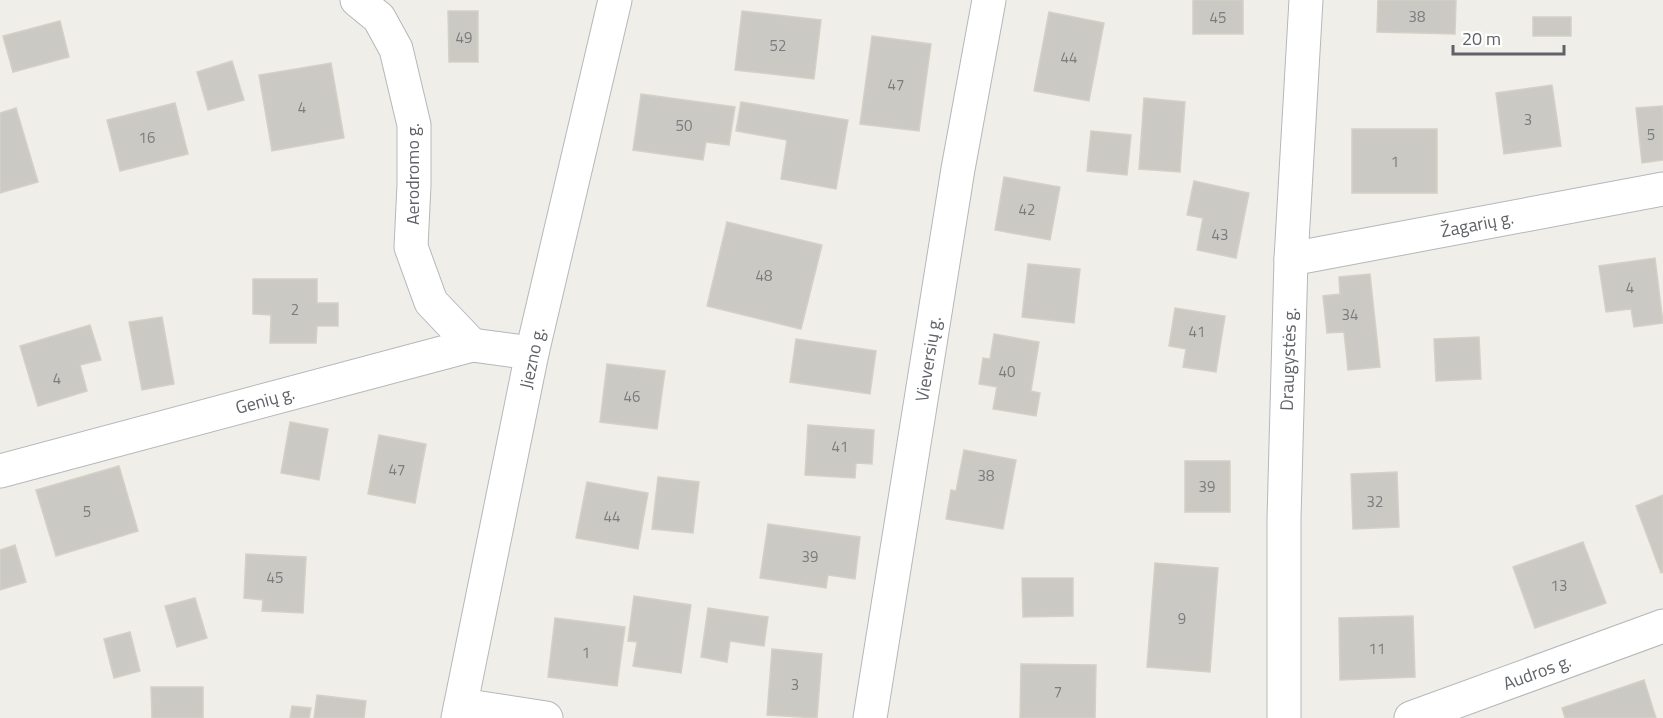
<svg xmlns="http://www.w3.org/2000/svg" width="1663" height="718" font-family="'Titillium Web',sans-serif">
<rect width="100%" height="100%" fill="#f0eee8"/>
<g fill="#cbc9c4" stroke="#d4d0c6" stroke-width="1.5">
<rect x="1193" y="0" width="50" height="34"/>
<polygon points="1378,0 1456,0 1455,34 1377,32"/>
<polygon points="448,11 478,11 478,62 449,62"/>
<polygon points="742,11 821,20 814,79 735,70"/>
<polygon points="1049,12 1104,23 1089,101 1034,91"/>
<rect x="1533" y="17" width="38" height="19"/>
<polygon points="60,21 69,57 13,72 3,36"/>
<polygon points="872,36 931,44 919,131 860,124"/>
<polygon points="232,61 244,100 208,110 197,72"/>
<polygon points="331,63 344,138 272,151 259,75"/>
<polygon points="1552,85 1561,146 1504,154 1496,93"/>
<polygon points="641,94 735,107 729,145 706,142 703,160 633,150"/>
<polygon points="1144,98 1185,102 1180,172 1139,169"/>
<polygon points="741,102 848,120 836,189 781,179 787,140 736,131"/>
<polygon points="175,103 188,154 120,171 107,120"/>
<polygon points="1663,106 1663,160 1642,163 1636,108"/>
<polygon points="16,108 38,182 0,193 0,113"/>
<rect x="1352" y="129" width="85" height="64"/>
<polygon points="1091,131 1131,135 1127,175 1087,171"/>
<polygon points="1004,177 1060,187 1050,240 995,230"/>
<polygon points="1194,181 1249,193 1236,258 1197,250 1203,218 1187,215"/>
<polygon points="727,222 822,245 801,329 707,306"/>
<polygon points="1655,258 1663,323 1634,327 1631,309 1606,312 1599,266"/>
<polygon points="1028,264 1080,269 1074,323 1022,317"/>
<polygon points="1370,274 1380,367 1348,370 1344,332 1327,333 1323,296 1340,294 1339,277"/>
<polygon points="253,279 317,279 317,303 338,303 338,326 317,326 316,343 270,343 271,315 253,314"/>
<polygon points="1175,308 1225,316 1216,372 1183,367 1186,349 1169,346"/>
<polygon points="162,317 174,384 142,390 129,322"/>
<polygon points="90,325 101,360 80,365 87,391 38,406 20,346"/>
<polygon points="994,334 1039,342 1031,391 1040,393 1036,416 993,409 997,387 979,384 983,358 990,359"/>
<polygon points="1479,337 1481,379 1436,381 1434,339"/>
<polygon points="796,339 876,351 870,394 790,382"/>
<polygon points="607,364 665,371 657,429 600,422"/>
<polygon points="290,422 328,429 319,480 281,473"/>
<polygon points="808,425 874,430 872,464 856,463 855,478 805,475"/>
<polygon points="379,435 426,444 415,503 368,494"/>
<polygon points="964,450 1016,460 1003,529 946,519 951,490 956,491"/>
<rect x="1185" y="461" width="45" height="51"/>
<polygon points="119,466 138,531 56,556 36,490"/>
<polygon points="1397,472 1399,527 1353,529 1351,474"/>
<polygon points="658,477 699,482 693,533 652,529"/>
<polygon points="587,482 648,493 638,549 576,538"/>
<polygon points="1663,495 1663,572 1661,573 1636,506"/>
<polygon points="768,524 860,537 855,579 828,575 826,588 760,578"/>
<polygon points="1583,542 1606,603 1535,628 1513,567"/>
<polygon points="15,545 26,582 0,590 0,550"/>
<polygon points="246,554 306,557 303,613 262,611 263,600 244,598"/>
<polygon points="1155,563 1218,568 1210,672 1147,667"/>
<polygon points="1022,578 1073,578 1073,616 1023,617"/>
<polygon points="634,596 691,605 681,673 633,666 637,642 628,641"/>
<polygon points="195,598 207,638 177,647 165,606"/>
<polygon points="708,608 768,617 764,646 730,641 727,662 701,657"/>
<polygon points="1413,616 1415,677 1340,680 1339,618"/>
<polygon points="555,618 625,627 617,686 548,677"/>
<polygon points="130,632 140,671 114,678 104,639"/>
<polygon points="772,649 822,654 817,718 767,715"/>
<polygon points="1021,664 1096,665 1095,718 1020,718"/>
<polygon points="1644,680 1656,718 1565,718 1562,708"/>
<polygon points="151,687 203,687 203,718 152,718"/>
<polygon points="317,695 366,701 364,718 314,718"/>
<polygon points="292,706 311,708 309,718 290,718"/>
</g>
<g fill="none" stroke-linecap="round" stroke-linejoin="round">
<g stroke="#b5b7bb" stroke-width="35">
<g id="minor">
<polyline points="357,0 379,18 396,49 414,125 414,185 411,247 431,302 472,345"/>
<polyline points="1291,259 1663,189"/>
<polyline points="0,471 472,345 532,353"/>
<polyline points="461,705 546,718"/>
<polyline points="458,718 532,353 615,0"/>
<polyline points="870,718 958,169 989,0"/>
<polyline points="1284,718 1284,519 1291,259 1306,0"/>
<polyline points="1411,718 1663,626"/>
</g>
</g>
<use href="#minor" stroke="#fff" stroke-width="33"/>
</g>
<g text-anchor="middle" dominant-baseline="central" stroke-width="6" stroke-linejoin="round" paint-order="stroke">
<g font-size="15" fill="#7a7c7e">
<text x="1417" y="16">38</text>
<text x="1218" y="17">45</text>
<text x="464" y="37">49</text>
<text x="778" y="45">52</text>
<text x="1069" y="57">44</text>
<text x="896" y="84">47</text>
<text x="302" y="107">4</text>
<text x="1528" y="119">3</text>
<text x="684" y="125">50</text>
<text x="1651" y="134">5</text>
<text x="147" y="137">16</text>
<text x="1395" y="161">1</text>
<text x="1027" y="209">42</text>
<text x="1220" y="234">43</text>
<text x="764" y="275">48</text>
<text x="1630" y="287">4</text>
<text x="295" y="309">2</text>
<text x="1350" y="314">34</text>
<text x="1197" y="331">41</text>
<text x="1007" y="371">40</text>
<text x="57" y="378">4</text>
<text x="632" y="396">46</text>
<text x="840" y="446">41</text>
<text x="397" y="469">47</text>
<text x="986" y="475">38</text>
<text x="1207" y="486">39</text>
<text x="1375" y="501">32</text>
<text x="87" y="511">5</text>
<text x="612" y="516">44</text>
<text x="810" y="556">39</text>
<text x="275" y="577">45</text>
<text x="1559" y="585">13</text>
<text x="1182" y="618">9</text>
<text x="1377" y="648">11</text>
<text x="586" y="652">1</text>
<text x="795" y="684">3</text>
<text x="1058" y="691">7</text>
</g>
<g font-size="18" fill="#5f6267" stroke="#fff">
<text transform="translate(412 174) rotate(-90)">Aerodromo g.</text>
<text transform="translate(1477 224) rotate(-11)">Žagarių g.</text>
<text transform="translate(532 358) rotate(-78)">Jiezno g.</text>
<text transform="translate(928 359) rotate(-81)">Vieversių g.</text>
<text transform="translate(1288 359) rotate(-88)">Draugystės g.</text>
<text transform="translate(265 400) rotate(-15)">Genių g.</text>
<text transform="translate(1537 672) rotate(-20)">Audros g.</text>
</g>
</g>
<path d="M1453 45v9h111v-9" fill="none" stroke="#5f6267" stroke-width="3"/>
<text x="1462" y="45" font-size="18" fill="#5f6267" stroke="#ffffff" stroke-width="4.5" paint-order="stroke">20 m</text>
</svg>
